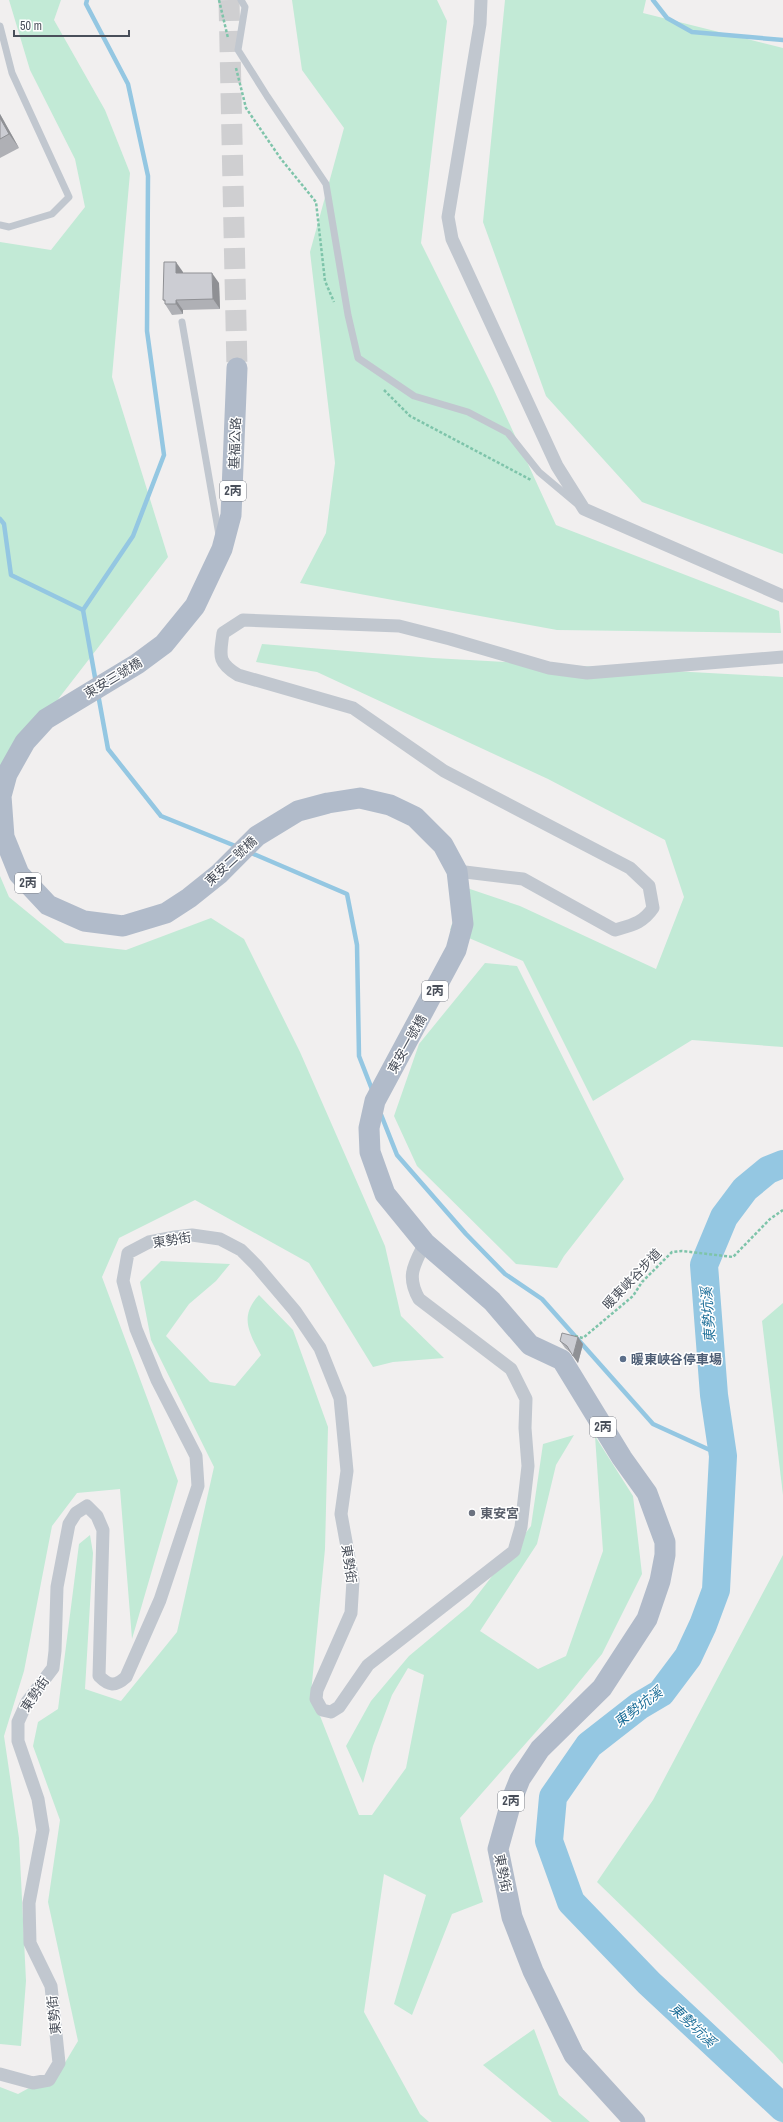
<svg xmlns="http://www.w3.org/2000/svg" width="783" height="2122" font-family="'Archivo Narrow','Noto Sans TC',sans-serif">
<rect width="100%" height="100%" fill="#f1efef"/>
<g fill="#c2ead6">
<polygon points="9,0 61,0 54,20 105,110 130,173 112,377 168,557 25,742 0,782 0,242 51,250 85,207 75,159 30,70"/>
<polygon points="292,0 437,0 447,21 421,243 493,388 556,525 779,611 781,633 557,630 300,583 326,533 335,463 310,252 344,128 302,70"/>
<polygon points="505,0 646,0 643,13 783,48 783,554 642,502 546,396 483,222"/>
<polygon points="262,644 433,658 783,677 783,1047 692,1040 593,1101 523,961 450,930 464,887 520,906 656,969 684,897 665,840 548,779 317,672 256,662"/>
<polygon points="0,876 9,897 65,943 126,950 211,918 244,939 300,1052 385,1246 401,1316 444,1358 393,1362 373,1367 309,1263 195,1200 119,1238 102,1277 178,1481 132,1639 120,1489 77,1493 52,1526 24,1671 4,1736 19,1838 26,1981 21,2046 0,2044"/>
<polygon points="485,963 517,966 624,1179 564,1256 557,1268 516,1264 417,1166 394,1116 419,1044"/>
<path d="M161,1261l69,3 -14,17 -27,23 -23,32 44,46 25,4 26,-31c-12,-22 -22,-39 -2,-60l34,35 35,97 -3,122 -14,144 48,122h13l34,-47 18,-93 -16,-7 -16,27 -19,51 -10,37 -17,-37 25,-45 38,-45 60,-50 62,-80 12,-82 31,-9 -18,30 -19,79 -57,87 58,38 28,-13 37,-105 -8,-115 38,60 9,78 -40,80 -37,45 -105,119 23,84 -31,12 -40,101 -18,-11 32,-109 -42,-21 -20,138 56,102 9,8h-429v-35l18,7 42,-23 18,-30 -30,-139 12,-82 -27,-74 5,-24 20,-13 21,-165 11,-9 3,18 -8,136 36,12 56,-69 37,-165 -63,-127 -11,-58z"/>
<polygon points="783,1303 783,1495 762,1321"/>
<polygon points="783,1555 783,2064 773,2053 597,1882 653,1800"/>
<polygon points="534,2029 559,2095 590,2122 552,2122 483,2065"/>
</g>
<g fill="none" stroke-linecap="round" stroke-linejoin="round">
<g stroke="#94c7e2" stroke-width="4.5">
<polyline points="653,0 667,18 692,32 783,40"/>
<polyline points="0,519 4,524 11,575 83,610 96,683"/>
<polyline points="83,610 133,536 164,455 147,331 148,176 128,84 86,4 87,0"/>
<polyline points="98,694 108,749 161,816 238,847"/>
<polyline points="249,852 347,894 357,945 359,1056 373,1092"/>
<polyline points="380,1112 397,1155 466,1234 505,1274 542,1299 653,1424 723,1456"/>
</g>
<polyline stroke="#94c7e2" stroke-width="28" points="783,1164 768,1170 745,1189 724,1217 704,1265 714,1395 723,1456 716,1590 703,1625 688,1657 661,1693 639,1706 589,1745 553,1797 549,1841 571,1902 649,1983 783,2108"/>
<polyline stroke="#cfcfd1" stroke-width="21" stroke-dasharray="21 10" stroke-linecap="butt" points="229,0 237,368"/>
<g stroke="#7ec4aa" stroke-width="2.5" stroke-dasharray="3 2" stroke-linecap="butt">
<polyline points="219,0 228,38"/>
<polyline points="236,68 246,108 281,159 316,202 325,281 334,302"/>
<polyline points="384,390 410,416 531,480"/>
<polyline points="575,1336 583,1338 633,1296 642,1282 672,1252 682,1251 733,1257 770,1219 783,1210"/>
</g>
<g stroke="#c1c7cf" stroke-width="7">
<polyline points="241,0 245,7 238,50 267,96 326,184 348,315 358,358 414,396 468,412 508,433 539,472 576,503"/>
<polyline points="0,26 12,73 69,197 52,214 9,227 0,225"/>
<polyline points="182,322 219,535"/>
</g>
<g stroke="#c1c7cf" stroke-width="13">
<polyline points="481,0 480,24 448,217 452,239 557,466 584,509 783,596"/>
<path d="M457,871l66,8 92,51c17,-5 28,-7 38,-22l-4,-22 -19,-18 -186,-97 -91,-63 -115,-33c-21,-13 -18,-19 -15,-42l20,-13 156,6 51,13 99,29 38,5 196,-16"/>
<path d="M0,2074l33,9 16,-3 10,-17 -8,-77 -21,-43 -1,-40 14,-73 -5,-31 -20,-58v-19l9,-20 26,-34 2,-17 2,-64 12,-63 7,-11 11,-7 10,10 6,14 -4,146c10,10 16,11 27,1l34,-77 38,-114 -2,-30 -39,-76 -21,-51 -13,-48 5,-28 21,-11 26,-5 17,-2 28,4 21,11 15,15 39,46 25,37 20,50 7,73 -6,43 12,66 -2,33 -34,77 -1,9 6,11 9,2 8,-5 29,-42 146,-114 7,-24 7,-61 -3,-38 1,-29 -15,-30 -92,-70c-13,-23 -5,-34 6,-56"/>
</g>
<polyline stroke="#b1bbca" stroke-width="21" points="237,368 231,515 222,549 195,606 164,644 137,664 46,719 25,742 7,774 1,796 4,837 19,874 48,905 84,921 123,926 166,913 189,898 219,874 257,836 298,811 328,803 360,798 390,805 415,817 443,845 457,871 463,924 456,950 375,1101 369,1128 370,1152 385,1194 425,1243 492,1301 530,1345 562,1360 622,1458 647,1493 665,1542 665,1555 660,1581 647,1619 602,1688 540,1749 520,1779 512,1799 498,1849 512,1917 533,1971 574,2055 635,2122"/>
</g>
<g fill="#afb0b5">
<polygon points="0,114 19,148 0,158"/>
<polygon points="183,272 183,273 219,283 220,309 183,310 183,314 172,315 165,304 165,302 163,300"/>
<polygon points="560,1341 583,1344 578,1363 571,1353 565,1348"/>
</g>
<g fill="#8f9094">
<polygon points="0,114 19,148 9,134 0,118"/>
<polygon points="176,262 183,272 183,283 176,273"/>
<polygon points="212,273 219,283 220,309 213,299"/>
<polygon points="176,300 183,310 183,314 176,304"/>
<polygon points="578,1337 583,1344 578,1363 573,1356"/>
</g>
<g fill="#cccdd3" stroke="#8f9094">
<polygon points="0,118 9,134 0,139"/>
<polygon points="164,262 176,262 176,273 212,273 213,299 176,300 176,304 165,304 165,300 163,300"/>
<polygon points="562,1333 578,1337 573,1356 567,1346 560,1341"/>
</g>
<circle fill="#5c6f8a" stroke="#fff" stroke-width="1.5" cx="623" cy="1359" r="4"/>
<circle fill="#6b7280" stroke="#fff" stroke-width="1.5" cx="472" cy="1513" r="4"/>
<g text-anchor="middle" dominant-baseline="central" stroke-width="3" stroke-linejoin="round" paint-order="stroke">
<g fill="#fff" stroke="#80848c" stroke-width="1">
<rect x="220" y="481" width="26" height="20" rx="3"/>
<rect x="15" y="873" width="26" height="20" rx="3"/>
<rect x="422" y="981" width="26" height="20" rx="3"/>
<rect x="590" y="1417" width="26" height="20" rx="3"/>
<rect x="498" y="1791" width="26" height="20" rx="3"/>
</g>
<g font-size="12" font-weight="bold" fill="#494f5a">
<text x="233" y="491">2丙</text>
<text x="28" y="883">2丙</text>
<text x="435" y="991">2丙</text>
<text x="603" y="1427">2丙</text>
<text x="511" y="1801">2丙</text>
</g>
<g font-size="13" fill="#494f5a" stroke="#fff">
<text transform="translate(235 443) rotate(-88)">基福公路</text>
<text transform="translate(113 678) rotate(-31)">東安三號橋</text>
<text transform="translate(231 861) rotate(-43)">東安二號橋</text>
<text transform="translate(407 1044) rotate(-61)">東安一號橋</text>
<text transform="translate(172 1240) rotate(-9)">東勢街</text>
<text transform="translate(632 1279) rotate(-46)">暖東峽谷步道</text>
<text transform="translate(349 1564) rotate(82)">東勢街</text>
<text transform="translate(35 1694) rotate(-56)">東勢街</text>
<text transform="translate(503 1873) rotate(79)">東勢街</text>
<text transform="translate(54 2015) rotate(-96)">東勢街</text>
</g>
<g font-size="13" font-weight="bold" fill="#4e5e75" stroke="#fff" text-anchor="start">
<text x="631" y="1359">暖東峽谷停車場</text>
</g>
<g font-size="13" font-weight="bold" fill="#5b616d" stroke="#fff" text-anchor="start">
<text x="480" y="1513">東安宮</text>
</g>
<g font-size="14" font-style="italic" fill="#1d6f99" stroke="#fff">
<text transform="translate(708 1315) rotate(-94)">東勢坑溪</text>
<text transform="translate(638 1707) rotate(-37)">東勢坑溪</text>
<text transform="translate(693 2025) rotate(43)">東勢坑溪</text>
</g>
</g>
<path d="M14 30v6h115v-6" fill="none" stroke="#494f5a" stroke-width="2"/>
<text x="20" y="30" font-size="12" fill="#494f5a" stroke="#ffffff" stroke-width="3" paint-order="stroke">50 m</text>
</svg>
